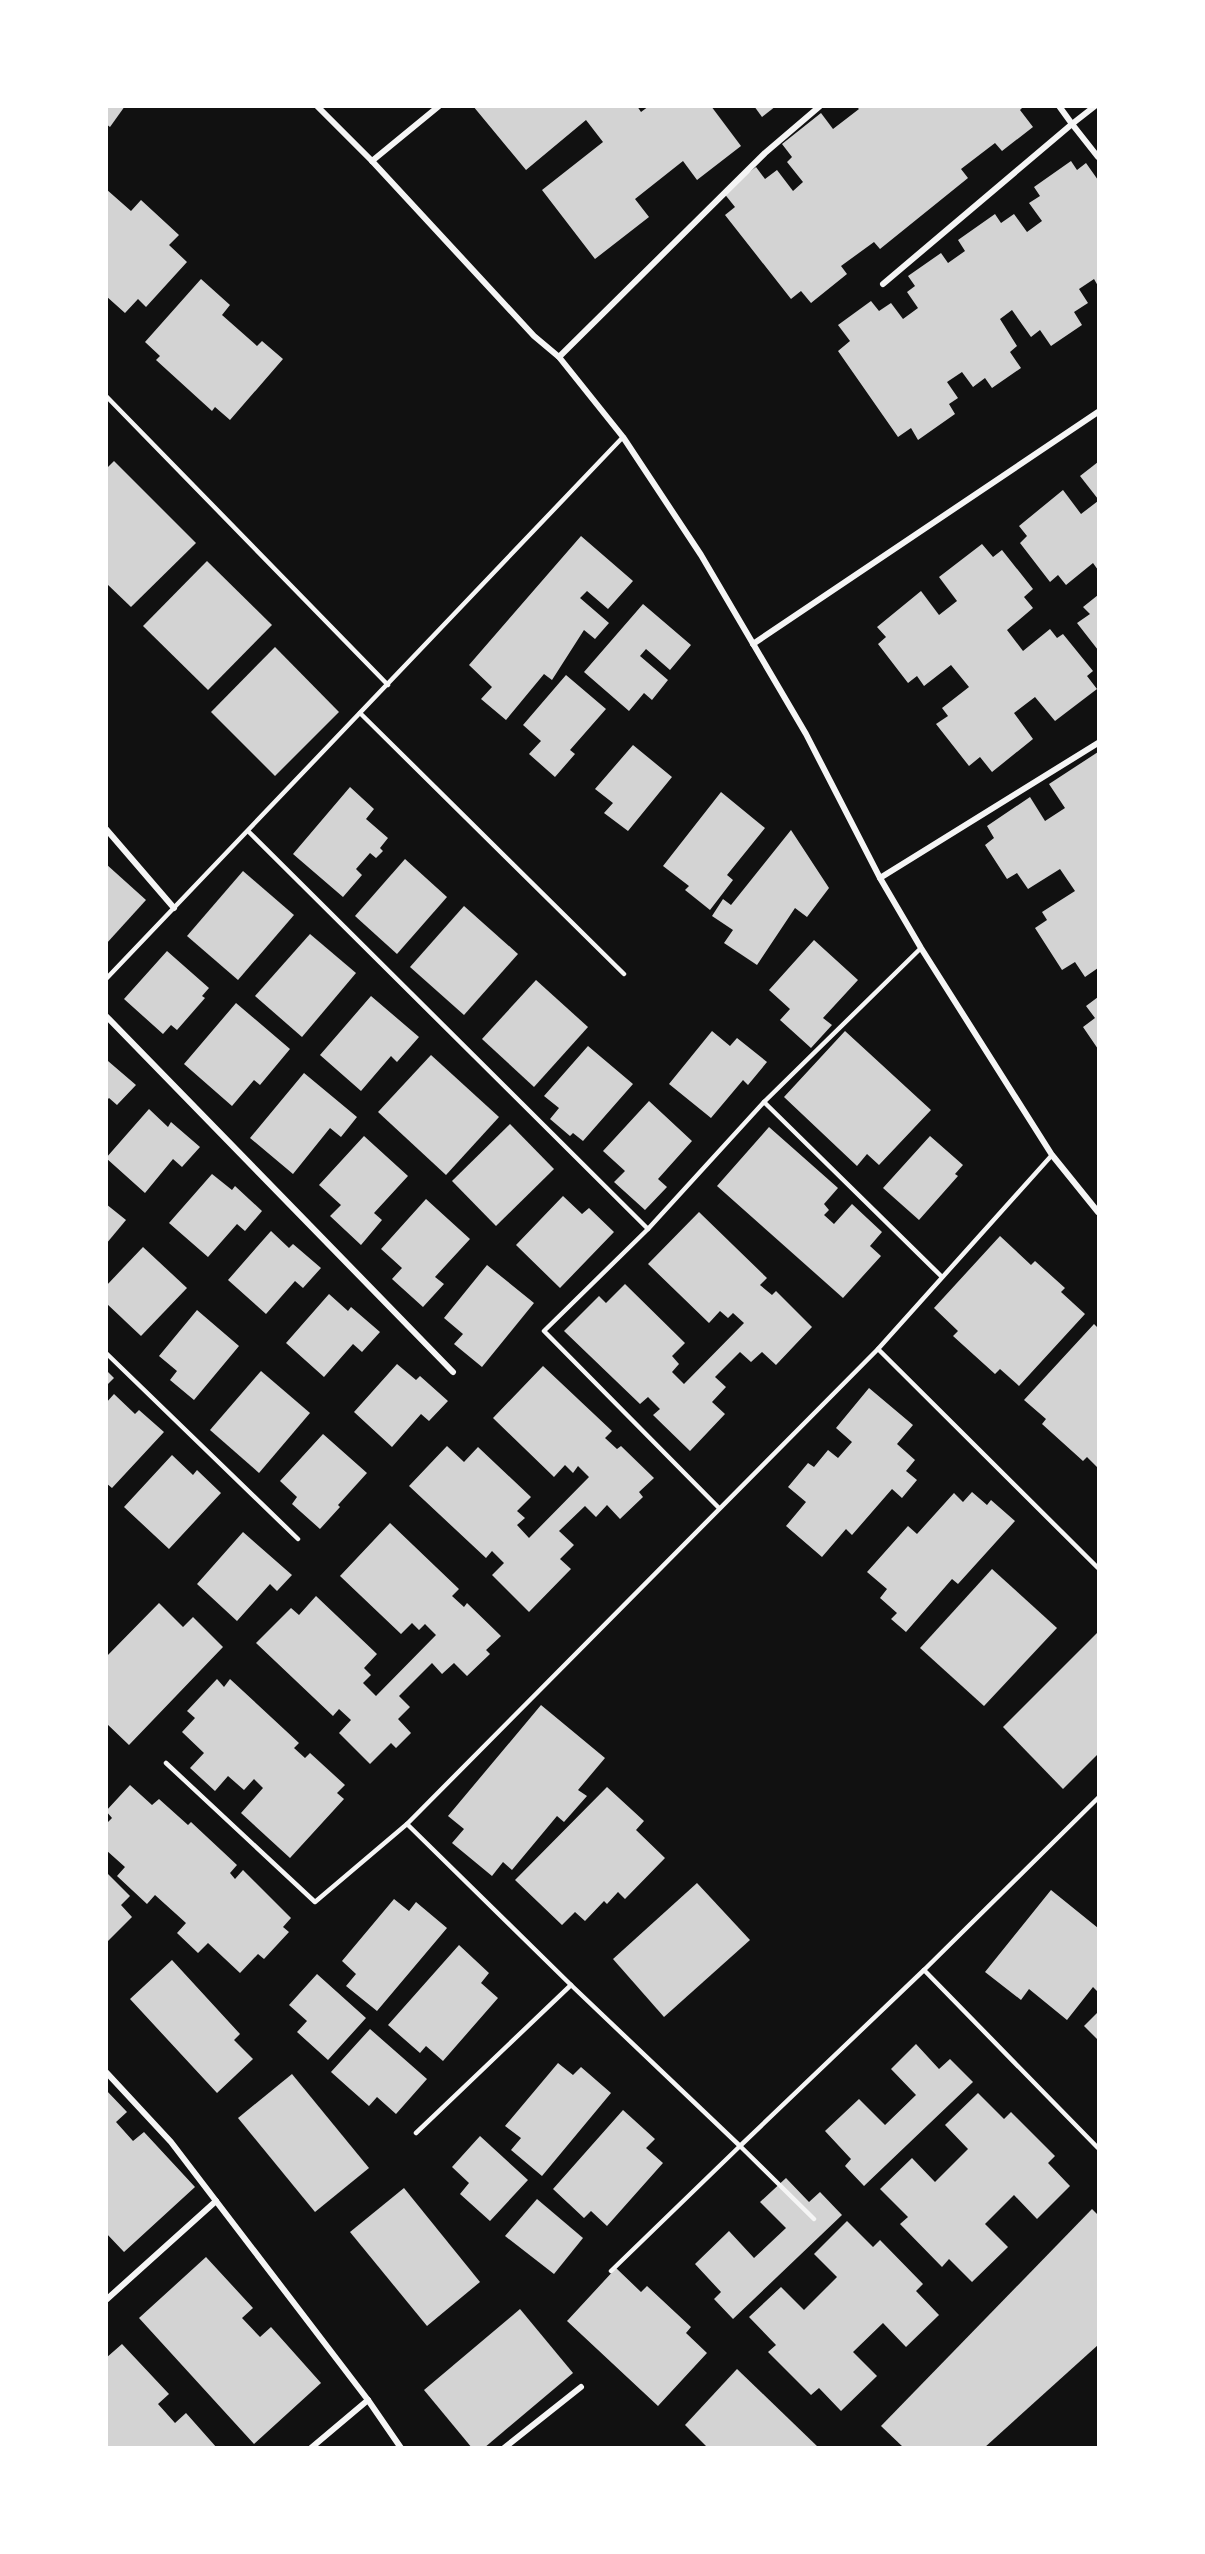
<svg xmlns="http://www.w3.org/2000/svg" width="1205" height="2554" font-family="'Source Sans 3',sans-serif">
<rect width="100%" height="100%" fill="#111"/>
<g fill="#d3d3d3">
<polygon points="106,106 125,106 110,127 106,124"/>
<polygon points="473,106 637,106 641,112 649,106 711,106 741,146 697,180 683,161 635,199 649,217 595,259 542,190 603,142 586,120 526,170"/>
<polygon points="754,106 776,106 762,117"/>
<polygon points="856,106 1024,106 1020,110 1033,127 1002,151 995,143 961,169 968,178 880,249 874,242 841,266 847,274 811,303 801,291 791,299 725,215 735,207 723,192 756,167 765,179 777,170 793,191 803,182 787,162 792,157 782,144 821,113 833,129 859,109"/>
<polygon points="1071,161 1077,170 1086,163 1098,180 1098,286 1094,279 1079,289 1088,303 1074,312 1082,325 1051,346 1040,330 1031,337 1012,310 1000,319 1017,346 1010,352 1021,368 992,388 985,378 973,387 962,372 947,382 958,398 949,404 955,414 918,440 911,428 898,437 838,351 850,341 838,325 871,301 879,311 891,303 903,319 918,308 907,292 915,286 908,276 941,253 948,263 965,251 958,240 995,214 1001,223 1014,214 1027,232 1042,221 1029,203 1040,196 1034,187"/>
<polygon points="106,189 131,211 141,200 179,235 169,245 187,262 146,307 138,299 125,313 106,296"/>
<polygon points="201,279 230,305 222,315 257,346 262,341 283,359 230,420 215,407 212,411 156,360 160,356 145,342"/>
<polygon points="114,461 196,543 131,607 106,583 106,469"/>
<polygon points="1098,462 1098,499 1080,476"/>
<polygon points="1063,490 1081,514 1098,501 1098,570 1093,563 1066,585 1058,575 1050,582 1020,543 1027,536 1019,526"/>
<polygon points="581,536 633,581 608,609 587,591 580,598 609,623 595,639 584,630 552,680 544,674 506,720 481,699 492,687 469,665"/>
<polygon points="982,544 993,557 1002,550 1033,589 1024,597 1033,608 1007,630 1023,651 1050,629 1057,638 1063,634 1093,671 1087,676 1097,689 1055,721 1035,697 1014,713 1033,739 992,772 980,757 969,766 936,724 948,716 942,708 969,687 951,665 924,686 917,676 908,683 878,644 886,637 877,627 921,591 939,615 957,601 939,577"/>
<polygon points="207,561 272,625 208,690 143,626"/>
<polygon points="1098,595 1098,650 1077,623 1090,614 1083,607"/>
<polygon points="643,604 691,645 670,670 646,649 640,656 668,680 652,700 644,693 629,711 584,672"/>
<polygon points="275,647 339,712 275,776 211,712"/>
<polygon points="566,675 606,709 570,750 575,754 555,777 529,754 541,741 523,725"/>
<polygon points="633,745 672,777 628,831 604,813 613,803 595,789"/>
<polygon points="1098,752 1098,968 1085,977 1075,962 1062,970 1035,928 1047,920 1042,912 1075,891 1060,869 1028,889 1017,873 1007,879 985,845 994,838 987,826 1030,797 1045,821 1065,808 1049,784"/>
<polygon points="350,787 374,809 366,819 388,838 380,848 383,851 376,858 370,853 356,869 362,875 343,897 293,854"/>
<polygon points="721,792 765,828 727,875 733,880 710,910 685,890 689,886 663,866"/>
<polygon points="791,830 829,888 807,917 795,908 757,965 724,943 733,930 712,916 723,899 731,905"/>
<polygon points="405,859 447,897 397,954 355,916"/>
<polygon points="106,864 146,900 106,944"/>
<polygon points="243,871 294,915 238,980 187,936"/>
<polygon points="464,906 518,954 464,1015 410,967"/>
<polygon points="310,934 356,973 302,1037 255,996"/>
<polygon points="814,940 858,980 823,1018 832,1025 811,1048 780,1020 790,1009 769,990"/>
<polygon points="167,951 209,988 202,996 205,998 177,1030 171,1025 163,1034 124,999"/>
<polygon points="536,980 588,1027 534,1087 482,1039"/>
<polygon points="371,996 419,1037 397,1062 391,1056 361,1091 320,1055"/>
<polygon points="1098,997 1098,1049 1083,1027 1095,1018 1086,1006"/>
<polygon points="236,1003 290,1049 260,1085 254,1080 232,1106 184,1064"/>
<polygon points="712,1031 730,1046 737,1038 767,1062 748,1085 743,1080 711,1118 669,1084"/>
<polygon points="845,1031 931,1110 879,1165 867,1154 857,1166 784,1097"/>
<polygon points="588,1046 633,1084 583,1141 573,1133 570,1136 550,1119 559,1108 544,1096"/>
<polygon points="431,1055 499,1117 446,1175 378,1112"/>
<polygon points="108,1061 136,1085 117,1105 109,1098 106,1101"/>
<polygon points="304,1073 357,1117 341,1137 330,1128 293,1174 250,1138"/>
<polygon points="649,1101 692,1141 658,1179 667,1187 645,1210 614,1182 625,1171 603,1151"/>
<polygon points="149,1109 168,1127 171,1122 200,1147 182,1167 173,1159 145,1193 106,1158"/>
<polygon points="510,1124 554,1169 496,1226 452,1181"/>
<polygon points="769,1127 838,1188 824,1204 829,1210 824,1215 834,1224 852,1204 882,1232 870,1246 881,1256 843,1298 717,1186"/>
<polygon points="364,1136 408,1176 374,1213 382,1220 361,1245 330,1216 341,1205 319,1185"/>
<polygon points="930,1136 963,1165 955,1174 958,1176 919,1220 883,1188"/>
<polygon points="212,1174 232,1190 235,1186 262,1211 245,1231 237,1224 208,1257 169,1223"/>
<polygon points="563,1196 582,1214 589,1208 614,1232 560,1288 516,1245"/>
<polygon points="426,1199 470,1239 435,1277 444,1284 423,1307 392,1279 402,1268 381,1249"/>
<polygon points="106,1204 126,1220 106,1244"/>
<polygon points="699,1212 767,1278 760,1285 772,1295 776,1291 812,1327 776,1365 762,1352 751,1362 740,1352 715,1377 726,1387 712,1402 725,1414 690,1451 653,1415 660,1409 648,1397 640,1404 564,1331 599,1296 606,1303 625,1284 685,1343 672,1356 679,1364 672,1372 684,1384 744,1323 733,1313 728,1318 720,1311 709,1323 648,1264"/>
<polygon points="271,1231 289,1248 293,1244 321,1268 303,1288 295,1281 266,1314 228,1280"/>
<polygon points="1000,1236 1031,1265 1035,1261 1065,1288 1061,1292 1085,1314 1019,1386 1000,1369 995,1374 953,1336 958,1331 934,1308"/>
<polygon points="143,1247 187,1288 141,1336 106,1303 106,1286"/>
<polygon points="487,1265 534,1303 482,1367 454,1344 463,1334 444,1318"/>
<polygon points="329,1294 348,1311 351,1307 380,1332 362,1352 353,1344 324,1377 286,1343"/>
<polygon points="197,1310 239,1346 194,1400 170,1380 177,1371 159,1356"/>
<polygon points="1094,1324 1098,1328 1098,1468 1087,1457 1083,1461 1042,1424 1046,1419 1024,1400"/>
<polygon points="397,1364 416,1380 420,1376 448,1401 429,1421 421,1414 392,1447 354,1412"/>
<polygon points="543,1366 612,1431 605,1438 617,1449 621,1446 654,1478 639,1492 643,1497 620,1519 607,1505 596,1517 585,1506 559,1531 574,1545 560,1559 571,1569 529,1612 492,1575 504,1563 492,1551 486,1558 409,1486 447,1446 464,1462 478,1447 531,1497 517,1511 525,1518 517,1525 529,1538 589,1477 578,1466 573,1473 565,1465 554,1477 493,1418"/>
<polygon points="106,1370 114,1378 106,1386"/>
<polygon points="261,1371 310,1413 259,1473 210,1430"/>
<polygon points="869,1388 913,1425 897,1444 915,1460 906,1471 917,1480 902,1498 892,1489 852,1535 846,1529 822,1557 786,1526 806,1502 788,1487 808,1463 814,1467 828,1450 838,1458 852,1442 836,1428"/>
<polygon points="114,1394 135,1414 139,1410 164,1432 112,1488 106,1483 106,1403"/>
<polygon points="323,1434 367,1473 338,1505 340,1507 320,1529 292,1504 297,1497 280,1481"/>
<polygon points="172,1455 193,1475 197,1470 221,1493 169,1549 124,1507"/>
<polygon points="972,1492 987,1505 991,1500 1015,1521 958,1584 952,1579 906,1632 891,1619 897,1613 880,1598 887,1589 867,1572 908,1526 917,1534 954,1493 963,1502"/>
<polygon points="390,1523 459,1589 452,1596 464,1607 467,1603 501,1636 486,1650 490,1654 467,1676 454,1663 442,1674 432,1663 399,1696 410,1707 398,1719 411,1733 396,1748 391,1743 370,1764 339,1733 351,1720 339,1709 333,1716 256,1643 291,1608 299,1615 316,1596 377,1654 364,1668 371,1675 363,1683 376,1696 436,1635 425,1624 419,1630 412,1623 401,1634 340,1576"/>
<polygon points="243,1532 292,1575 277,1591 270,1584 237,1621 197,1584"/>
<polygon points="992,1569 1057,1628 984,1706 920,1648"/>
<polygon points="159,1603 183,1627 193,1617 223,1647 129,1745 106,1723 106,1657"/>
<polygon points="1098,1632 1098,1754 1063,1789 1003,1727"/>
<polygon points="217,1679 224,1687 230,1679 299,1743 294,1748 305,1758 310,1753 345,1785 337,1793 344,1799 290,1858 241,1813 263,1788 254,1779 244,1790 228,1776 215,1791 190,1768 204,1753 182,1732 195,1718 187,1711"/>
<polygon points="541,1705 605,1758 578,1790 587,1796 564,1822 557,1816 512,1870 503,1862 492,1876 452,1843 464,1829 448,1816"/>
<polygon points="130,1785 152,1805 159,1799 188,1825 191,1822 237,1865 230,1873 235,1879 243,1870 291,1918 283,1927 289,1932 264,1959 258,1954 240,1973 208,1943 198,1953 177,1933 186,1923 155,1895 147,1904 117,1876 125,1867 106,1850 106,1824 112,1818 106,1811"/>
<polygon points="607,1787 644,1821 636,1830 665,1858 625,1899 618,1892 607,1904 604,1901 585,1921 575,1912 562,1925 515,1880"/>
<polygon points="106,1872 130,1896 121,1905 132,1917 106,1943"/>
<polygon points="697,1883 750,1940 664,2017 613,1959"/>
<polygon points="1051,1890 1098,1928 1098,1992 1093,1987 1067,2020 1029,1989 1021,2000 985,1972"/>
<polygon points="394,1899 409,1911 416,1902 447,1928 377,2011 346,1986 356,1974 342,1961"/>
<polygon points="459,1945 489,1973 481,1983 498,1998 443,2061 426,2046 420,2053 388,2025"/>
<polygon points="172,1960 240,2034 234,2040 253,2059 217,2093 130,1999"/>
<polygon points="317,1974 366,2018 328,2060 297,2032 307,2021 289,2005"/>
<polygon points="1098,2012 1098,2040 1084,2026"/>
<polygon points="370,2029 427,2079 396,2114 377,2097 369,2106 331,2072"/>
<polygon points="916,2044 939,2069 950,2059 973,2082 864,2186 845,2166 851,2159 825,2131 859,2099 885,2125 916,2095 891,2069"/>
<polygon points="558,2063 573,2075 581,2067 611,2093 542,2176 511,2150 521,2138 505,2126"/>
<polygon points="292,2074 369,2168 315,2212 238,2118"/>
<polygon points="106,2090 127,2112 116,2122 133,2141 144,2132 195,2187 124,2252 106,2233"/>
<polygon points="978,2093 1004,2119 1011,2112 1055,2156 1048,2163 1070,2186 1037,2219 1014,2195 985,2224 1008,2247 972,2282 949,2259 942,2267 900,2224 908,2217 880,2189 912,2158 935,2182 968,2149 945,2125"/>
<polygon points="623,2110 655,2139 646,2148 663,2163 607,2226 591,2211 584,2218 553,2189"/>
<polygon points="480,2136 528,2180 490,2221 460,2194 469,2183 452,2167"/>
<polygon points="786,2178 809,2202 820,2192 842,2215 733,2319 714,2299 721,2292 695,2264 729,2231 754,2258 786,2228 760,2202"/>
<polygon points="404,2188 480,2282 427,2326 350,2232"/>
<polygon points="537,2199 583,2238 554,2274 505,2236"/>
<polygon points="1092,2209 1098,2215 1098,2345 984,2448 904,2448 881,2426"/>
<polygon points="847,2221 873,2247 880,2240 923,2284 916,2291 939,2315 906,2347 883,2323 853,2352 877,2376 841,2411 819,2388 811,2395 768,2352 776,2345 749,2317 781,2287 804,2310 837,2277 814,2254"/>
<polygon points="206,2257 253,2308 242,2318 260,2337 271,2327 321,2383 254,2444 139,2318"/>
<polygon points="616,2268 641,2292 647,2286 691,2327 686,2333 707,2353 658,2406 567,2321"/>
<polygon points="520,2309 573,2373 484,2448 472,2448 424,2390"/>
<polygon points="122,2344 169,2394 158,2404 175,2423 186,2413 217,2448 106,2448 106,2358"/>
<polygon points="737,2369 819,2448 708,2448 685,2425"/>
</g>
<g fill="none" stroke-linecap="round" stroke-linejoin="round">
<g stroke="#f5f5f5" stroke-width="4.5">
<polyline points="106,396 388,685"/>
<polyline points="360,713 624,974"/>
<polyline points="248,831 648,1229"/>
<polyline points="106,979 623,437"/>
<polyline points="764,1102 942,1277"/>
<polyline points="878,1349 1098,1568"/>
<polyline points="106,1353 298,1539"/>
<polyline points="719,1508 544,1331 648,1229 764,1102 921,948"/>
<polyline points="166,1763 315,1902 407,1824 878,1349 1052,1155"/>
<polyline points="1098,1798 924,1970 1098,2148"/>
<polyline points="407,1824 571,1985 740,2146 924,1970"/>
<polyline points="416,2133 571,1985"/>
<polyline points="611,2271 740,2146 814,2219"/>
</g>
<g stroke="#f5f5f5" stroke-width="6">
<polyline points="317,106 372,161 534,336 559,357 623,437 701,555 806,734 880,878 921,948 1052,1155 1098,1212"/>
<polyline points="1095,106 1072,124 1098,157"/>
<polyline points="372,161 439,106"/>
<polyline points="883,284 1072,124 1059,106"/>
<polyline points="559,357 765,153 820,106"/>
<polyline points="753,644 1098,412"/>
<polyline points="106,829 174,908"/>
<polyline points="880,878 1098,743"/>
<polyline points="106,1016 453,1372"/>
<polyline points="106,2072 171,2142 368,2400 401,2448"/>
<polyline points="106,2300 216,2201"/>
<polyline points="311,2448 368,2400"/>
<polyline points="504,2448 581,2387"/>
</g>
</g>
<rect width="1205" height="2554" fill="none" stroke="#ffffff" stroke-width="216"/>
</svg>
